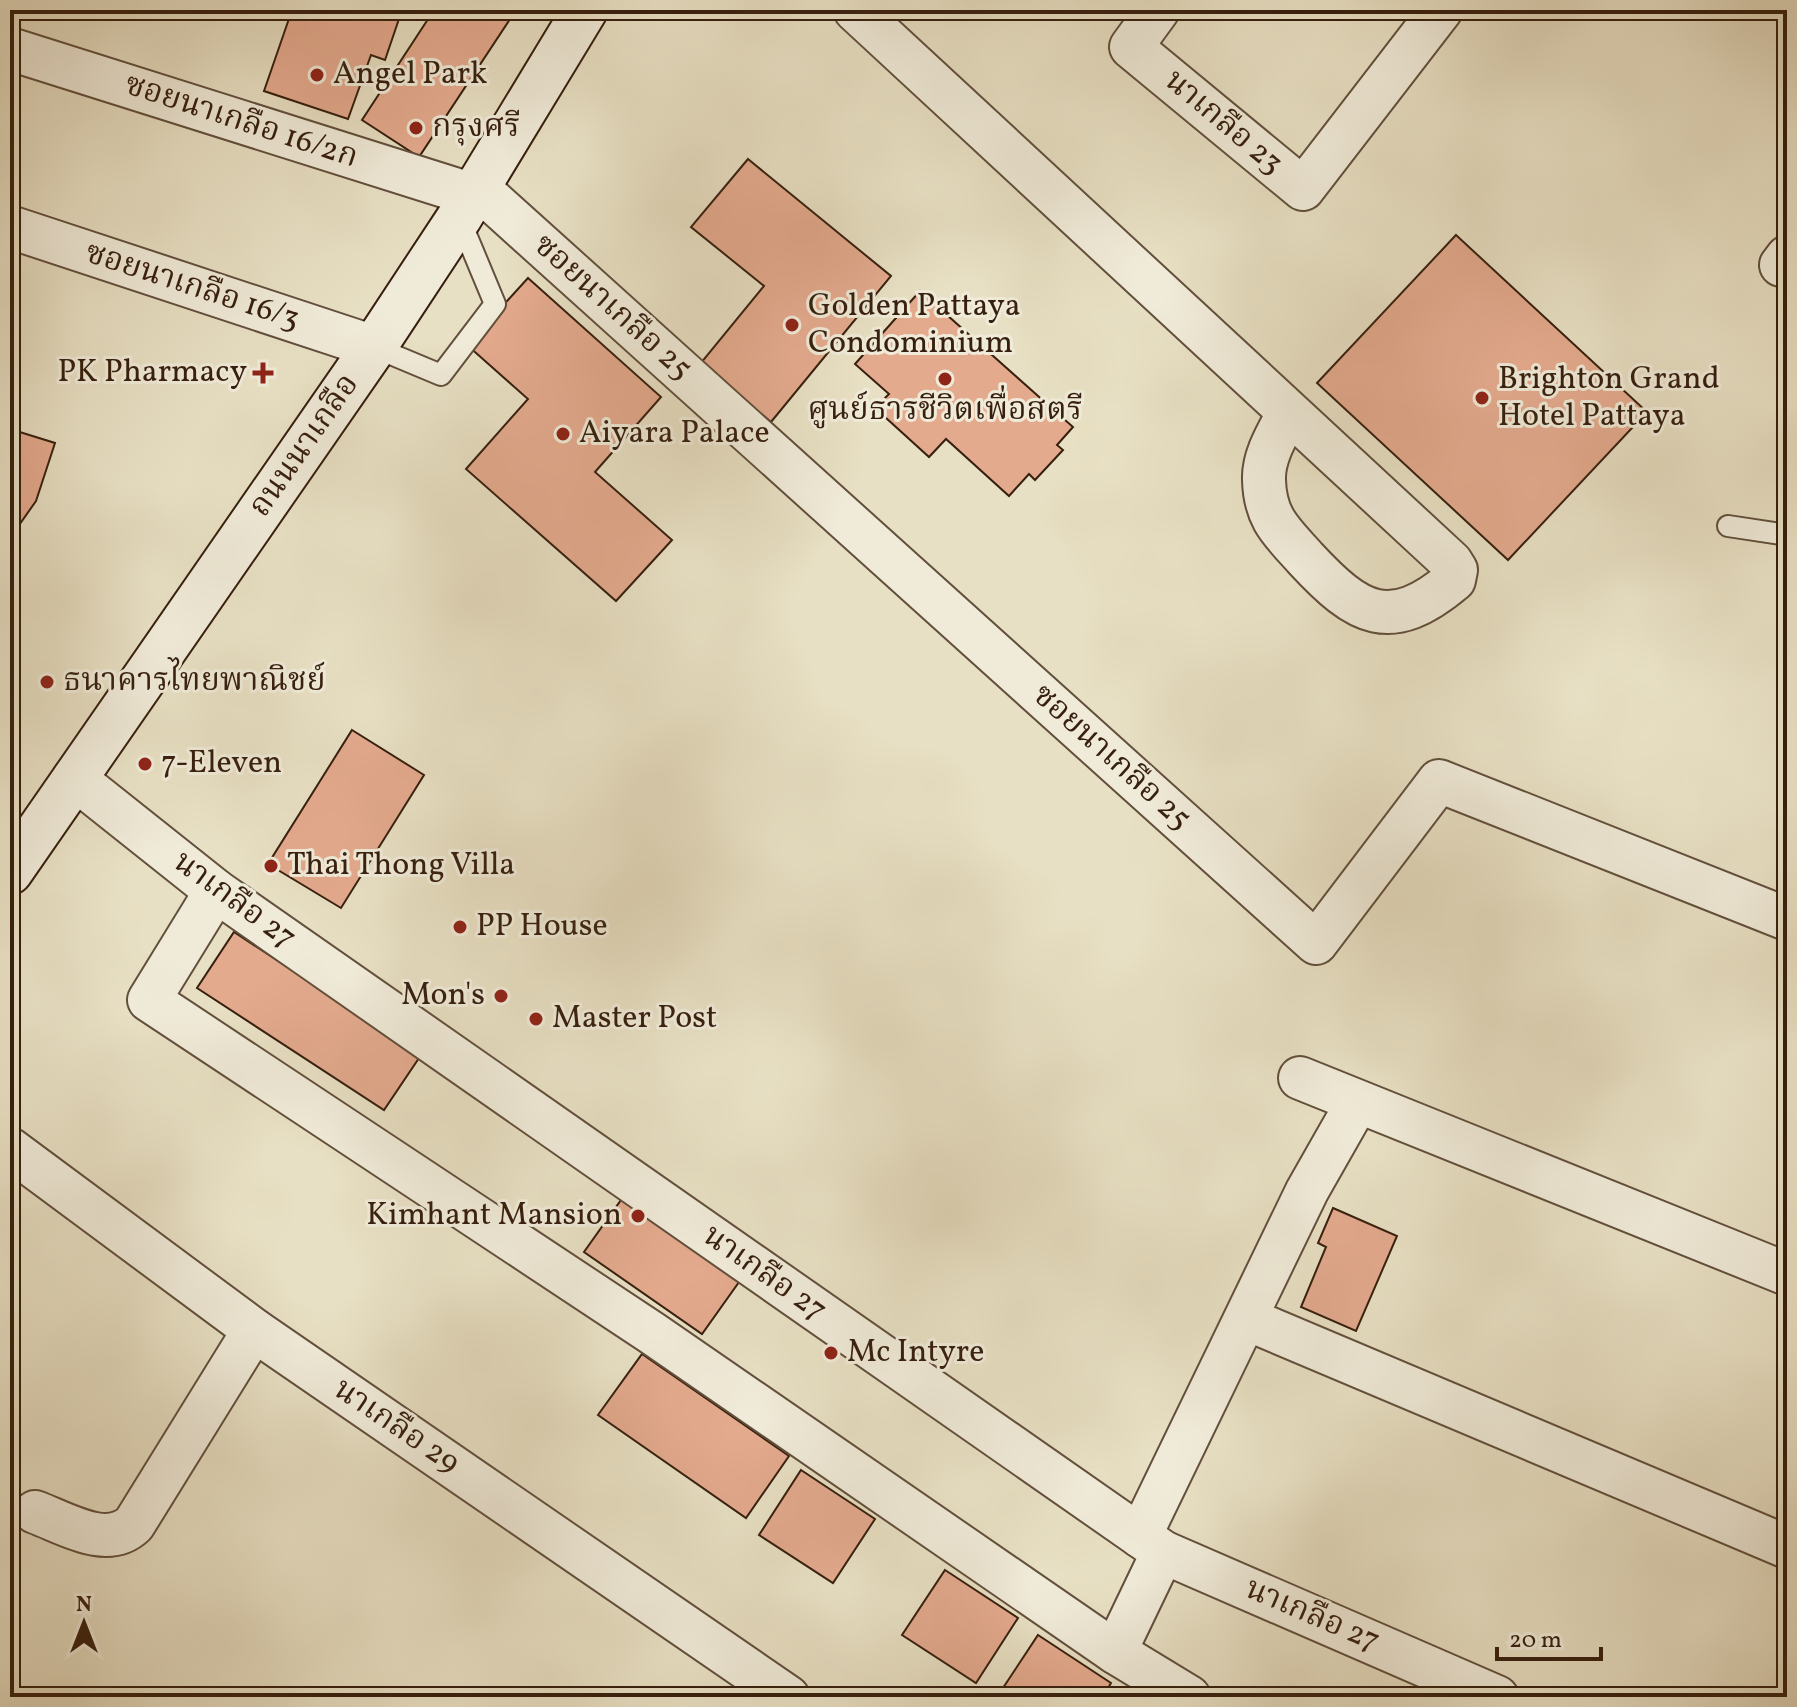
<svg xmlns="http://www.w3.org/2000/svg" width="1797" height="1707" font-family="Vollkorn,'Noto Serif Thai',serif">
<rect width="100%" height="100%" fill="#e8e0c4"/>
<filter id="stains"><feTurbulence type="fractalNoise" baseFrequency=".0025" numOctaves="4"/><feColorMatrix values="0 0 0 0 .2 0 0 0 0 .09 0 0 0 0 .02 0 0 0 .5 -.17"/></filter>
<radialGradient id="worn" r=".72"><stop offset=".6" stop-color="#630" stop-opacity="0"/><stop offset="1" stop-color="#630" stop-opacity=".3"/></radialGradient>
<g fill="#e4aa8e" stroke="#361f0e" stroke-width="2">
<polygon points="292,10 402,10 385,60 371,55 348,119 264,91"/>
<polygon points="434,10 516,10 419,157 362,120"/>
<polygon points="748,159 891,276 771,422 700,364 764,286 691,227"/>
<polygon points="1456,235 1647,412 1508,560 1317,383"/>
<polygon points="528,278 661,397 595,472 672,540 616,601 466,469 528,399 467,345"/>
<polygon points="920,291 1073,427 1057,445 1063,450 1035,480 1029,474 1009,496 946,439 929,457 875,408 889,394 855,364"/>
<polygon points="10,429 55,443 36,501 10,538"/>
<polygon points="352,730 424,775 341,908 268,864"/>
<polygon points="234,932 421,1055 384,1110 197,988"/>
<polygon points="626,1193 744,1275 702,1334 584,1252"/>
<polygon points="1333,1208 1397,1236 1356,1331 1301,1307 1326,1247 1318,1243"/>
<polygon points="642,1354 789,1456 746,1518 598,1415"/>
<polygon points="801,1470 875,1519 833,1583 759,1535"/>
<polygon points="945,1570 1018,1618 976,1683 902,1635"/>
<polygon points="1038,1635 1111,1683 1103,1697 997,1697"/>
</g>
<g fill="none" stroke-linecap="round" stroke-linejoin="round">
<g stroke="#624f3c" stroke-width="24">
<g id="lane">
<polyline points="374,347 441,375 495,304 460,220"/>
<polyline points="1728,526 1787,535"/>
</g>
</g>
<g stroke="#624f3c" stroke-width="46">
<g id="street">
<path d="M855,10l596,552 5,8 -2,10c-64,54 -96,35 -148,-21 -24,-27 -41,-40 -42,-79 -1,-24 14,-47 25,-68"/>
<polyline points="1158,10 1131,47 1303,189 1441,10"/>
<polyline points="10,49 473,195"/>
<polyline points="477,187 1316,943 1439,781 1787,919"/>
<polyline points="10,227 374,347"/>
<polyline points="1781,265 1787,257"/>
<polyline points="74,778 216,891 1163,1552 1497,1697"/>
<polyline points="216,891 149,1000 652,1333 1115,1652 1189,1697"/>
<polyline points="1300,1078 1787,1274"/>
<polyline points="10,1149 254,1330 788,1697"/>
<polyline points="1247,1319 1787,1547"/>
<path d="M35,1512c30,11 72,38 99,12l120,-194"/>
<polyline points="1140,1536 1307,1191 1357,1103"/>
<polyline points="1115,1652 1163,1552"/>
</g>
</g>
<g stroke="#361f0e" stroke-width="48">
<polyline id="secondary" points="10,872 374,347 459,218 585,10"/>
</g>
<use href="#lane" stroke="#f0ebd9" stroke-width="20"/>
<use href="#street" stroke="#f0ebd9" stroke-width="42"/>
<use href="#secondary" stroke="#f0ebd9" stroke-width="44"/>
</g>
<g fill="#8f2418" stroke="#f0ebd9" stroke-width="3">
<circle cx="317" cy="75" r="8"/>
<circle cx="416" cy="128" r="8"/>
<circle cx="792" cy="325" r="8"/>
<path d="M259 361h8v8h8v8h-8v8h-8v-8h-8v-8h8z"/>
<circle cx="945" cy="379" r="8"/>
<circle cx="1482" cy="398" r="8"/>
<circle cx="563" cy="434" r="8"/>
<circle cx="47" cy="682" r="8"/>
<circle cx="145" cy="764" r="8"/>
<circle cx="271" cy="866" r="8"/>
<circle cx="460" cy="927" r="8"/>
<circle cx="501" cy="996" r="8"/>
<circle cx="536" cy="1019" r="8"/>
<circle cx="638" cy="1216" r="8"/>
<circle cx="831" cy="1353" r="8"/>
</g>
<g text-anchor="middle" dominant-baseline="central" stroke-width="6" stroke-linejoin="round" paint-order="stroke">
<g font-size="32" fill="#361f0e" stroke="#f0ebd9" text-anchor="start">
<text x="333" y="75">Angel Park</text>
<text x="432" y="128">กรุงศรี</text>
<text x="808" y="307">Golden Pattaya<tspan x="808" dy="37">Condominium</tspan></text>
<text x="247" y="373" text-anchor="end">PK Pharmacy</text>
<text x="1498" y="380">Brighton Grand<tspan x="1498" dy="37">Hotel Pattaya</tspan></text>
<text x="945" y="411" text-anchor="middle">ศูนย์ธารชีวิตเพื่อสตรี</text>
<text x="579" y="434">Aiyara Palace</text>
<text x="63" y="682">ธนาคารไทยพาณิชย์</text>
<text x="161" y="764">7-Eleven</text>
<text x="287" y="866">Thai Thong Villa</text>
<text x="476" y="927">PP House</text>
<text x="485" y="996" text-anchor="end">Mon's</text>
<text x="552" y="1019">Master Post</text>
<text x="622" y="1216" text-anchor="end">Kimhant Mansion</text>
<text x="847" y="1353">Mc Intyre</text>
</g>
<g font-size="32" fill="#361f0e" stroke="#f0ebd9">
<text transform="translate(241 122) rotate(18)">ซอยนาเกลือ 16/2ก</text>
<text transform="translate(1223 123) rotate(40)">นาเกลือ 23</text>
<text transform="translate(192 287) rotate(18)">ซอยนาเกลือ 16/3</text>
<text transform="translate(612 308) rotate(42)">ซอยนาเกลือ 25</text>
<text transform="translate(305 446) rotate(-55)">ถนนนาเกลือ</text>
<text transform="translate(1111 758) rotate(42)">ซอยนาเกลือ 25</text>
<text transform="translate(234 901) rotate(36)">นาเกลือ 27</text>
<text transform="translate(764 1274) rotate(35)">นาเกลือ 27</text>
<text transform="translate(396 1427) rotate(34)">นาเกลือ 29</text>
<text transform="translate(1312 1616) rotate(23)">นาเกลือ 27</text>
</g>
</g>
<rect width="1797" height="1707" fill="none" stroke="#e8e0c4" stroke-width="40"/>
<rect x="12" y="12" width="1773" height="1683" fill="none" stroke="#361f0e" stroke-width="4"/>
<rect x="20" y="20" width="1757" height="1667" fill="none" stroke="#361f0e" stroke-width="2"/>
<g transform="translate(84 1623)" stroke="#f0ebd9" stroke-width="6" paint-order="stroke">
<path d="M0-6L14 30L0 20L-14 30Z" fill="#361f0e"/>
<text y="-12" font-size="22" font-weight="bold" text-anchor="middle" fill="#361f0e">N</text>
</g>
<path d="M1497 1647v12h104v-12" fill="none" stroke="#361f0e" stroke-width="4"/>
<text x="1509" y="1647" font-size="24" fill="#361f0e" stroke="#f0ebd9" stroke-width="6" paint-order="stroke">20 m</text>
<rect width="100%" height="100%" filter="url(#stains)"/>
<rect width="100%" height="100%" fill="url(#worn)"/>
</svg>
